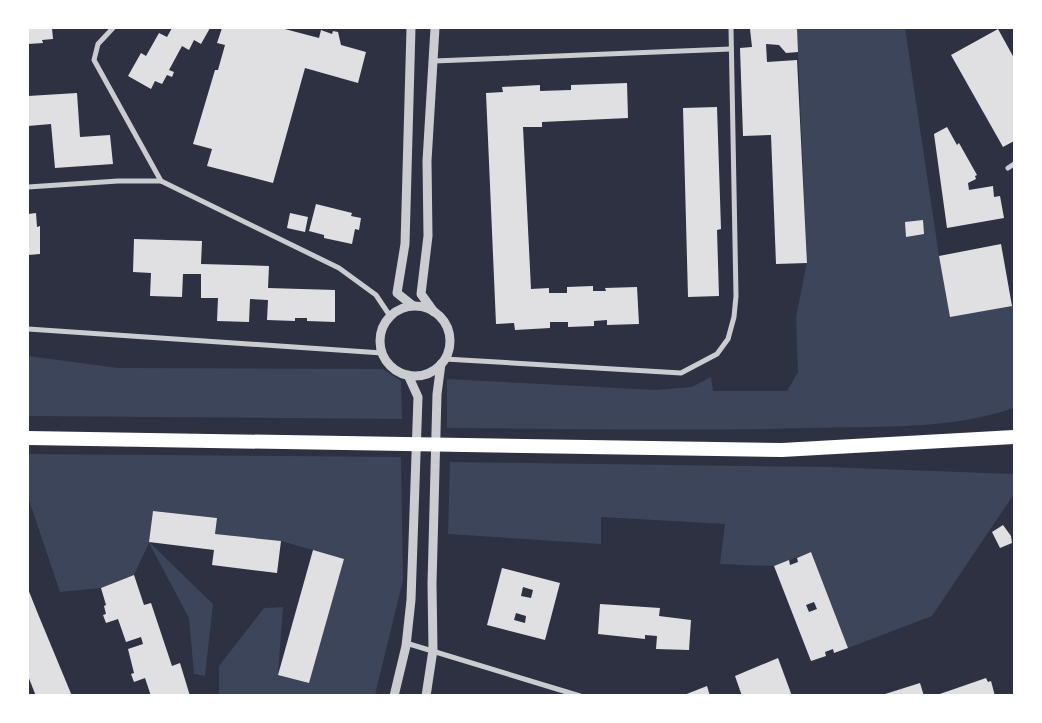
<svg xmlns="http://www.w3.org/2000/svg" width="1042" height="723" font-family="'DejaVu Sans',sans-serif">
<rect width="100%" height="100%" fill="#2d3142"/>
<g fill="#3c4559">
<path d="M797,28h108l34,228 11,61 64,-13v104c-64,22 -135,18 -203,20 -121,3 -243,1 -364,0v-49l209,11 36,-3 19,-10 2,14h74l11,-19 -2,-55 11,-55z"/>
<polygon points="28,356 118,368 383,369 401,381 402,419 28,416"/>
<polygon points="28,454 401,457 403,580 375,695 219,695 219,666 264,608 283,607 278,674 309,683 344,559 281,541 215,534 217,518 153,511 149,542 213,604 205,676 194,674 189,618 149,543 134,575 101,588 60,592 28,497"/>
<polygon points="450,462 827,467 1014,474 1014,494 932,616 848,648 811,552 774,566 720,564 725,524 601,517 601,544 448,534"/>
</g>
<g fill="#e0e0e3" fill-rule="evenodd">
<polygon points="28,28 52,28 53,39 42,40 43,43 28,44"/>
<polygon points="172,28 210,28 201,44 194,40 189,50 182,46 169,70 174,72 172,77 167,75 162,84 155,81 151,89 128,76 141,53 146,56 159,33 167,37"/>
<polygon points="222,28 281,28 319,38 321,30 332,34 333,31 338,32 341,45 366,52 358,83 305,68 273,183 207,166 212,149 193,144 215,70 218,70 225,45 217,43"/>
<polygon points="797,28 798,52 786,53 779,45 766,44 767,62 797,60 807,263 776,264 771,135 743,136 740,48 752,47 750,29"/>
<polygon points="998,29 1014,58 1014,141 1003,147 951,55"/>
<polygon points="627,83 628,118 542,122 542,127 523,127 531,289 549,288 549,293 567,293 567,287 593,286 593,291 606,291 605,288 637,287 639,324 607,325 607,320 594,321 594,326 568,327 568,322 550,322 550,328 515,330 514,323 496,324 486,93 503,92 502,87 540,85 540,91 571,90 571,85"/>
<polygon points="77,93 80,137 110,135 113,164 55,168 51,124 28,126 28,96"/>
<polygon points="717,107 721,229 717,230 719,296 688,297 683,108"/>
<polygon points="947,127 957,145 959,143 977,175 975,176 976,179 968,183 969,190 993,186 994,197 1000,196 1004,218 947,228 934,134"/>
<polygon points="316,204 352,213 351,216 361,218 359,230 355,229 352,244 324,238 324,235 309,231"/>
<polygon points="36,213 37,227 40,226 40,254 28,255 28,214"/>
<polygon points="290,213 308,217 305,232 287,228"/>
<polygon points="923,220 924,234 906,237 905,222"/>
<polygon points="134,239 202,241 201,264 269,266 268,288 335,290 335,322 307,321 307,318 295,318 295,321 267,320 268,300 250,299 249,322 217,321 218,298 201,298 201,274 183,274 182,297 150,296 151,273 133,272"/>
<polygon points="1001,244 1012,306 950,317 939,256"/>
<polygon points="153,511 217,518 215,534 281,541 277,573 212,565 214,550 149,542"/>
<polygon points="1003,525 1011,536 1012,543 1000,548 992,532"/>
<polygon points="313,550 344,559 309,683 278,675"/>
<path d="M811,552l37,96 -14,5 -1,-4 -8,3 1,4 -15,5 -37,-95 15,-6 1,5 8,-3 -1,-4zM814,602l3,7 -8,3 -3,-7z"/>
<path d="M502,568l58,15 -15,57 -58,-15zM523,587l10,3 -2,8 -10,-2zM516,613l10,3 -1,7 -11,-3z"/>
<polygon points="134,575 144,605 151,603 172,666 180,663 190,696 151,696 145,678 134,682 131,674 134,673 128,649 143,644 141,637 126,642 118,619 106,623 103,615 106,614 104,606 106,605 101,588"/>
<polygon points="28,589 38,614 72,696 36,696 28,676"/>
<polygon points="600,604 660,608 659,616 691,620 689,650 656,649 657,636 645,635 645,639 598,634"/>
<polygon points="778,658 792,696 742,696 735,676"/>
<polygon points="986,678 988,682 991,681 995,696 934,696"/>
<polygon points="920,683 924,696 883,696 882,695"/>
<polygon points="707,686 710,696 684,696 684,695"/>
</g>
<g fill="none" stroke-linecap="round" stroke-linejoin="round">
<g stroke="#caccd0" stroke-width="5">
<polyline points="113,28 98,44 94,60 161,181 339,268 376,295 390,316"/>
<polyline points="434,61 731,49"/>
<polyline points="1008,168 1014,164"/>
<polyline points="28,187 118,181 161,181"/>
<polyline points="28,329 382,353"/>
<polyline points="445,359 681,373 717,354 728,339 734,317 736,296 731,28"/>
<polyline points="406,643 580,696"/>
</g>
<g stroke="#caccd0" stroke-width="9">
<polyline points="411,28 405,244 397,293 412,305"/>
<circle cx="415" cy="341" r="35"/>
<polyline points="434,312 421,294 428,236 427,161 435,28"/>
<polyline points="394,696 406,646 411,600 418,397 408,375"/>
<polyline points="426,696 433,650 432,584 437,394 441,364"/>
</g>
<polyline stroke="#fff" stroke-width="14" points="28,438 782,450 1014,437"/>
</g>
<rect width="1042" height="723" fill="none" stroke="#ffffff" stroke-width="58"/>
</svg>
